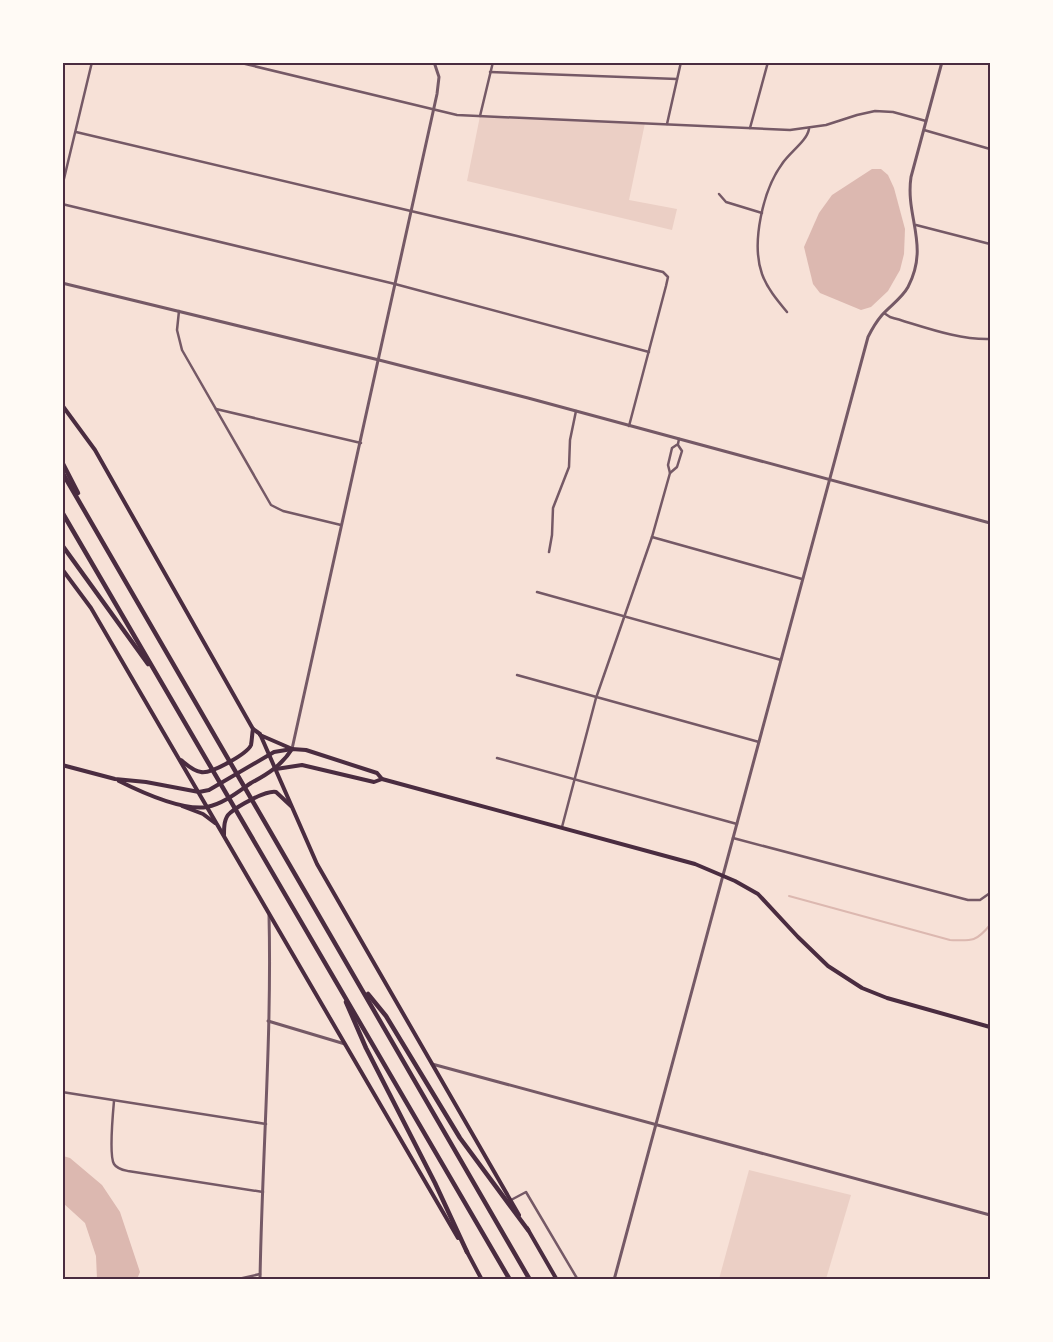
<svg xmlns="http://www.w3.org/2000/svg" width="1053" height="1342" font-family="Poppins,sans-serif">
<rect width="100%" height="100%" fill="#f7e1d7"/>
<g fill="#ebcfc5">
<polygon points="480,116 645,123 629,200 677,209 672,230 467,181"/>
<polygon points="749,1170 851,1195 826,1279 719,1279"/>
</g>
<g fill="#dcb8b0">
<polygon points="872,169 881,169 888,175 894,188 905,229 904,254 900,270 888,291 871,307 861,310 820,293 813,284 804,247 819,213 832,195"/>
<polygon points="63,1156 70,1158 102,1185 120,1212 140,1272 137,1279 97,1279 96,1256 85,1223 63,1203"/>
</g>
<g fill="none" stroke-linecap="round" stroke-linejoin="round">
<path stroke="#dcb8b0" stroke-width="2" d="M789,896l161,44c22,1 26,2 40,-15"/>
<g stroke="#755966" stroke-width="2.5">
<polyline points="237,62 457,115 790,130 826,125 857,115 875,111 893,112 926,121"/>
<polyline points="490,72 677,79"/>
<polyline points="480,116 493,62"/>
<polyline points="667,124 681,62"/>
<polyline points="750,128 768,62"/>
<polyline points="924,130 990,149"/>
<polyline points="76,132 517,236 663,272 668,277 666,286 629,426"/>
<polyline points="62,187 92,62"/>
<polyline points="719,194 726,202 762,213"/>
<polyline points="62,204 395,284 649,352"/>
<polyline points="916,225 990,244"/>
<polyline points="179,311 177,330 182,350 271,505 283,511 341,525"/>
<path d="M787,312c-10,-12 -20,-24 -25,-38 -11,-31 1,-84 20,-110 8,-12 25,-23 27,-35"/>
<path d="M884,313l6,4c32,9 67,23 100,22"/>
<polyline points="216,409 361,443"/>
<polyline points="670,473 677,467 682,451 678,445"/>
<polyline points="652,537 802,579"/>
<polyline points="549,552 552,535 553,508 569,467 570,440 576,411"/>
<polyline points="537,592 781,660"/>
<polyline points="517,675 759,742"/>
<polyline points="497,758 737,824"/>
<polyline points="562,827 596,698 652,537 670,473 668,465 672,448 678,444 679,439"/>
<polyline points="733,838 968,900 980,900 990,893"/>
<polyline points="62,1092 266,1124"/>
<path d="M114,1101c-1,11 -5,55 0,63 3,5 9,6 14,7l135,21"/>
<polyline points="511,1200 526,1192 578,1280"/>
<polyline points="234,1280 260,1274"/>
</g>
<g stroke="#755966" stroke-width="3">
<polyline points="62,283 379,360 528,398 990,523"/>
<polyline points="292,749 437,94 439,77 434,62"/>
<polyline points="268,1021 345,1044"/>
<polyline points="432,1064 990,1215"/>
<path d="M260,1280c2,-122 12,-243 9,-365"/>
<path d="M614,1280l254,-943c4,-8 8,-15 14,-22 9,-10 20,-17 26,-28 22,-42 -3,-70 3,-110l31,-115"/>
</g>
<g stroke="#4a2c40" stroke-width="4">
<polyline points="62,405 95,450 253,729 260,734 317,864 519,1215"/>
<polyline points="62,569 91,608 458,1238"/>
<polyline points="260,735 290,748"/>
<path d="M181,760c6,5 12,11 20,12 10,2 46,-18 50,-27 1,-5 1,-11 2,-16"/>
<polyline points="62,765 115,779 146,782 199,792 209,790 274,752 292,749 306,750 377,773 382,779 695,864 735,881 758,894 798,937 828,966 862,988 887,998 990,1027"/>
<polyline points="276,769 302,765 374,782 382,779"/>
<path d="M119,781c22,11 62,30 88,26 16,-3 31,-15 44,-24 17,-9 31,-18 41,-34"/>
<polyline points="182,806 203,814 215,823"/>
<path d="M224,835c0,-8 0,-17 6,-22 8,-7 36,-23 46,-21l15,14"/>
<polyline points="527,1228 557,1280"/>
<polyline points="466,1250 482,1280"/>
</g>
<g stroke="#4a2c40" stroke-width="4.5">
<polyline points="62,462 78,493"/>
<polyline points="62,472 530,1280"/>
<polyline points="62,512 510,1280"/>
<polyline points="62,545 148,664"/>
<polyline points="368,994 386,1016 460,1138 528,1230"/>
<polyline points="346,1002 366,1048 435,1183 467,1252"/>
</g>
</g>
<rect width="1053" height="1342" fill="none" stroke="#fffaf5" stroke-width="128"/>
<rect x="64" y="64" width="925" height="1214" fill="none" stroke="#4a2c40" stroke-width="2"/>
</svg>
